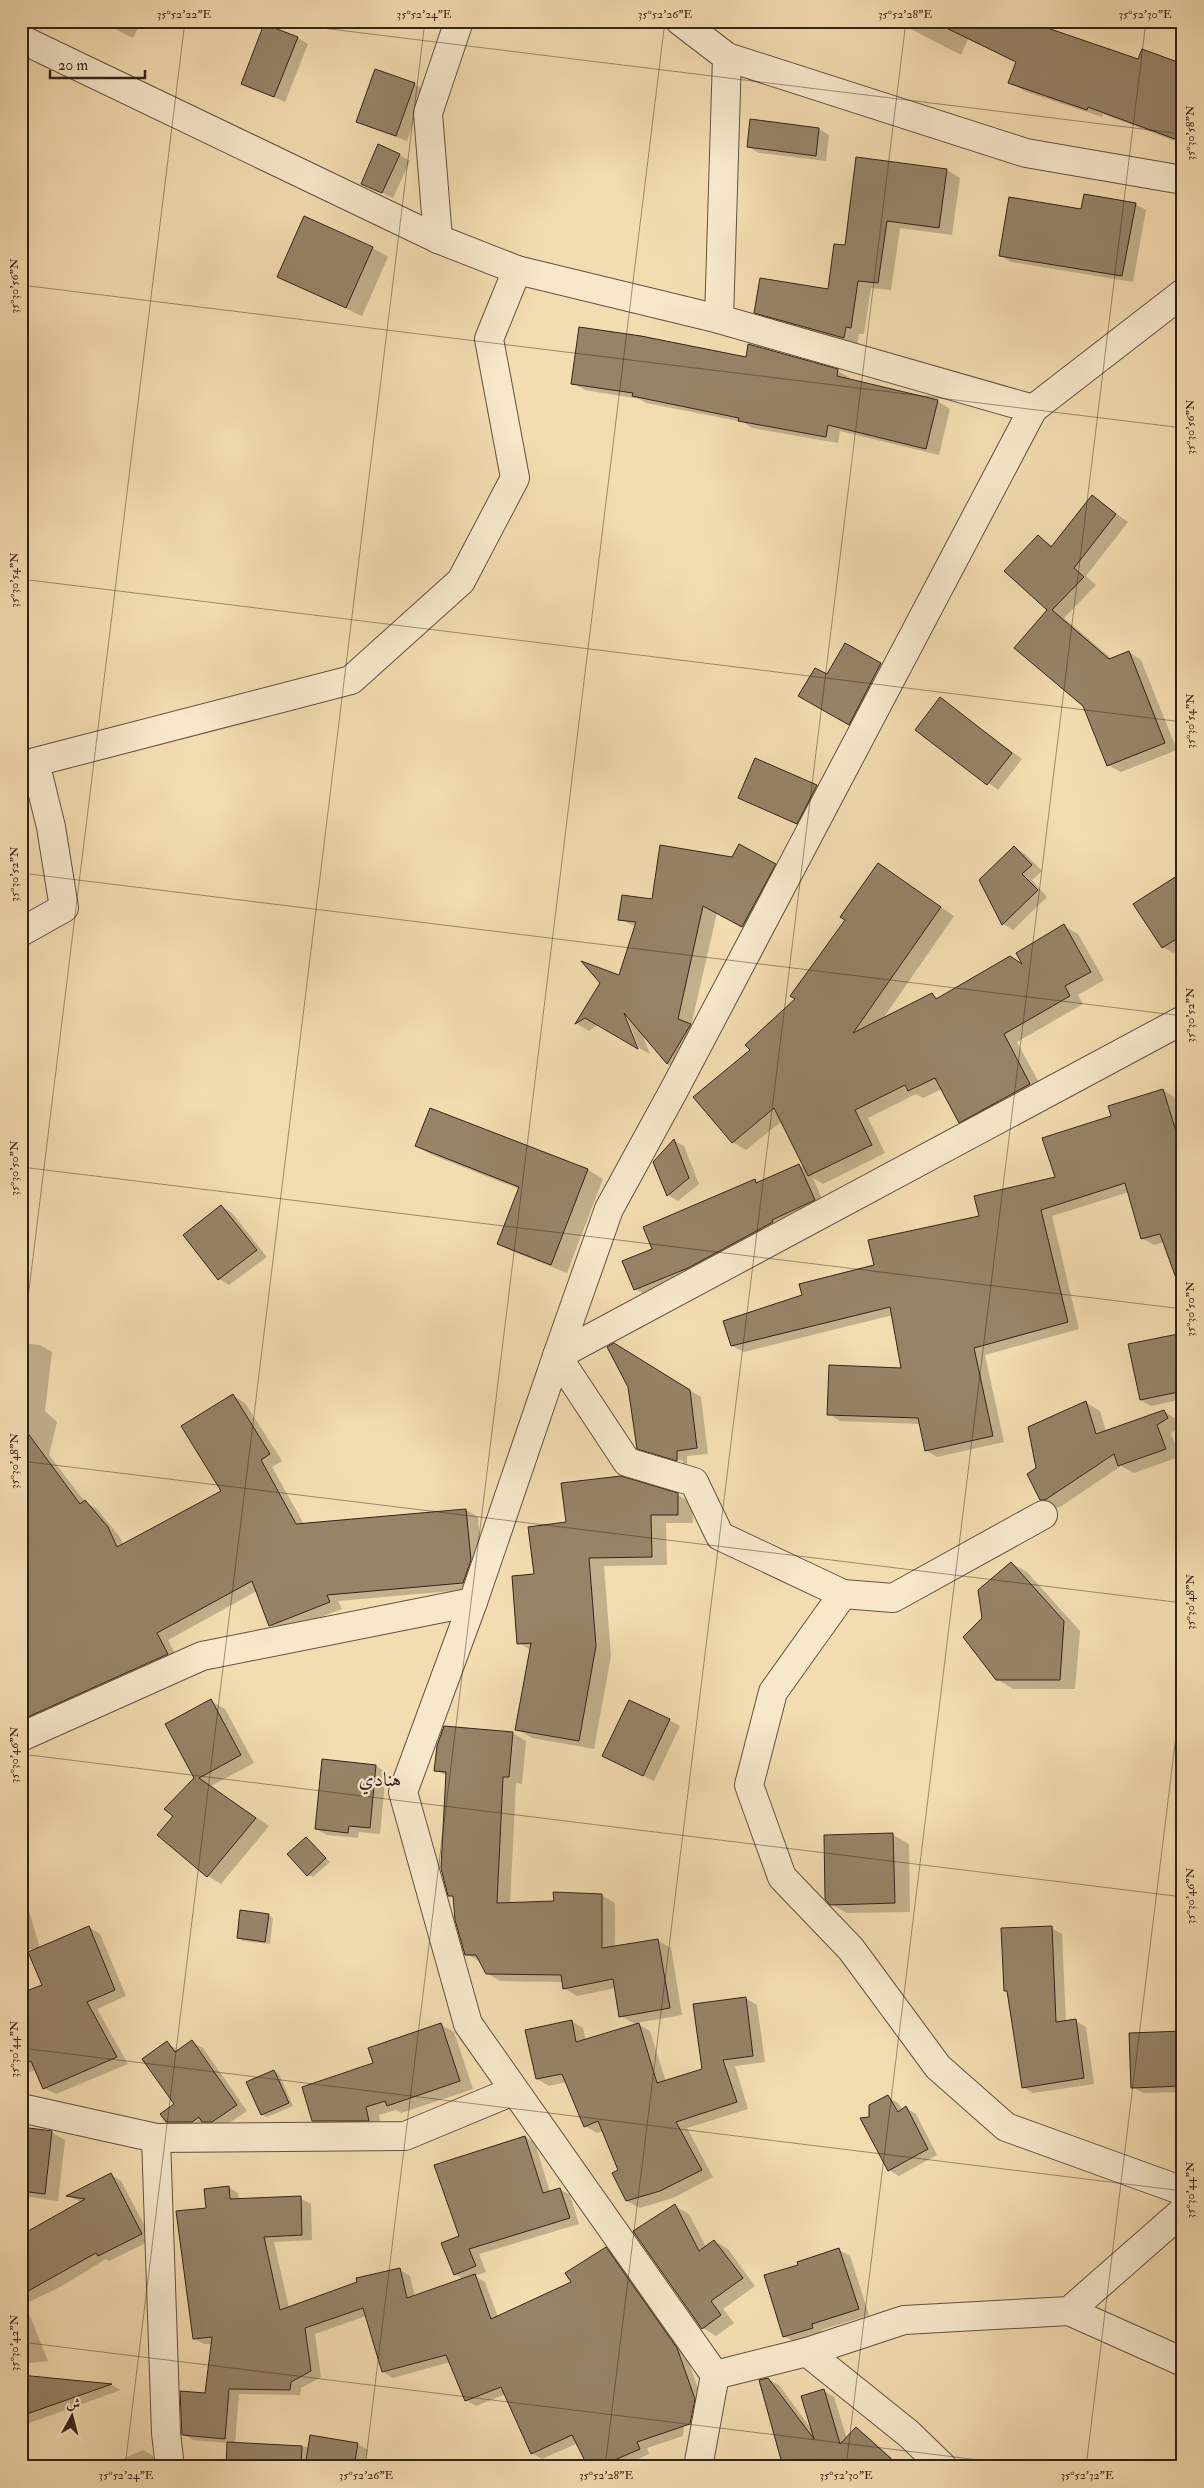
<svg xmlns="http://www.w3.org/2000/svg" width="1204" height="2488" font-family="'IM FELL Double Pica',Amiri,serif">
<rect width="100%" height="100%" fill="#f3dcb0"/>
<filter id="stains"><feTurbulence type="fractalNoise" baseFrequency=".004" numOctaves="4"/><feColorMatrix values="0 0 0 0 .2 0 0 0 0 .09 0 0 0 0 .02 0 0 0 .5 -.17"/></filter>
<radialGradient id="worn" r=".72"><stop offset=".6" stop-color="#630" stop-opacity="0"/><stop offset="1" stop-color="#630" stop-opacity=".3"/></radialGradient>
<g fill="#0003">
<polygon points="99,21 142,21 133,38"/>
<polygon points="744,21 768,21 766,28"/>
<polygon points="905,21 1017,21 1138,61 1183,65 1183,144 1103,114 1102,117 1024,91 1010,82 1017,62 968,39 961,55 903,25"/>
<polygon points="298,38 308,44 285,102 242,83"/>
<polygon points="414,84 424,90 407,141 368,127 358,121"/>
<polygon points="751,120 819,129 829,135 826,161 759,153 748,147"/>
<polygon points="400,155 410,161 393,198 362,183"/>
<polygon points="947,170 960,178 952,235 900,228 891,290 871,288 864,334 859,334 857,345 768,320 755,312 829,291 846,246"/>
<polygon points="1135,204 1146,210 1133,282 1011,262 1001,256 1082,210"/>
<polygon points="373,248 388,257 362,316 278,277"/>
<polygon points="747,359 838,371 850,378 850,381 937,401 950,409 939,455 840,431 838,443 752,428 743,422 646,403 639,399 585,390 572,383"/>
<polygon points="1092,496 1128,522 1086,576 1096,585 1064,618 1112,659 1129,652 1141,660 1177,750 1121,772 1108,765 1049,610 1038,536 1053,546"/>
<polygon points="845,644 891,670 860,729 800,696 828,676"/>
<polygon points="940,699 1022,759 998,790 916,730"/>
<polygon points="756,760 827,792 808,829 740,798"/>
<polygon points="1015,848 1025,854 1042,871 1032,880 1047,897 1013,930 1003,924"/>
<polygon points="775,865 788,872 756,934 717,913 691,1026 703,1033 680,1071 667,1064 642,1033 650,1054 639,1048 623,1007 589,1031 577,1024 601,983 619,976 636,927 620,919 653,901"/>
<polygon points="878,865 954,916 882,1020 932,995 939,999 1010,957 1024,965 1064,926 1078,934 1104,980 1078,995 1083,1004 1017,1042 1044,1092 974,1130 959,1122 942,1089 923,1098 916,1094 868,1118 885,1153 823,1184 813,1178 825,1206 646,1295 635,1289 654,1250 755,1180 759,1183 799,1165 806,1169 782,1121 746,1150 732,1142 752,1051 796,999 847,920"/>
<polygon points="1183,877 1183,947 1173,953 1163,947"/>
<polygon points="1163,1090 1174,1097 1183,1124 1183,1294 1164,1242 1154,1245 1142,1238 1129,1192 1052,1216 1079,1329 985,1355 1004,1442 937,1457 926,1450 920,1424 840,1421 829,1414 902,1369 893,1315 744,1352 732,1346 804,1296 875,1266 1056,1178 1112,1116"/>
<polygon points="430,1110 588,1170 603,1179 567,1273 514,1252 498,1243 519,1189 432,1155 416,1146"/>
<polygon points="674,1141 684,1146 699,1184 678,1201 668,1195"/>
<polygon points="221,1206 232,1213 267,1257 229,1285 219,1279 184,1235"/>
<polygon points="1183,1342 1183,1399 1151,1406 1141,1400"/>
<polygon points="21,1343 40,1345 52,1352 45,1411 57,1422 49,1455 85,1502 97,1509 119,1536 124,1545 223,1491 233,1396 245,1403 282,1461 272,1467 304,1524 466,1510 478,1517 482,1568 475,1589 338,1601 342,1609 282,1632 270,1625 257,1591 168,1640 179,1661 21,1734"/>
<polygon points="625,1351 701,1397 708,1454 687,1456 687,1465 647,1453 682,1464 683,1461 647,1450 647,1453 638,1448"/>
<polygon points="1085,1402 1100,1411 1106,1432 1163,1411 1178,1420 1181,1427 1171,1433 1179,1457 1134,1473 1121,1466 1060,1507 1055,1508 1041,1499 1038,1469"/>
<polygon points="677,1495 692,1503 693,1523 666,1523 667,1565 604,1566 611,1656 594,1749 532,1738 517,1729 531,1650 519,1643 567,1523"/>
<polygon points="1011,1563 1027,1572 1080,1631 1075,1689 1013,1689 997,1679 984,1618"/>
<polygon points="211,1701 225,1709 254,1763 211,1786 269,1826 221,1884 208,1876 174,1816 195,1778"/>
<polygon points="669,1720 680,1726 654,1781 603,1756"/>
<polygon points="513,1733 526,1741 522,1784 516,1783 510,1904 555,1902 601,1895 615,1903 615,1947 657,1940 671,1948 682,2015 636,2023 650,2031 666,2082 703,2069 745,1998 757,2005 765,2062 735,2066 748,2109 687,2128 713,2177 673,2198 640,2208 627,2201 620,2171 603,2131 597,2133 585,2126 566,2082 549,2086 537,2079 571,2021 583,2028 586,2041 637,2025 621,2016 616,1988 577,1996 564,1988 563,1982 500,1981 487,1973 481,1962 466,1954 454,1898 449,1895 447,1776 436,1770"/>
<polygon points="376,1766 386,1772 380,1834 359,1832 358,1838 327,1835 316,1829"/>
<polygon points="893,1835 909,1844 910,1912 847,1913 831,1904"/>
<polygon points="307,1838 330,1862 313,1877 308,1875"/>
<polygon points="21,1883 40,1948 89,1927 100,1934 126,1996 97,2009 128,2064 56,2094 44,2088 36,2070 21,2075 21,1995 44,1986 36,1948 21,1952"/>
<polygon points="268,1915 273,1918 270,1944 243,1941 238,1938"/>
<polygon points="1051,1928 1062,1934 1066,2022 1076,2021 1086,2027 1094,2084 1033,2093 1023,2087 1009,1992 1005,1990"/>
<polygon points="441,2025 454,2032 473,2089 401,2113 396,2110 379,2115 382,2128 327,2128 313,2120 375,2064"/>
<polygon points="1183,2033 1183,2092 1143,2093 1132,2087"/>
<polygon points="192,2042 203,2048 247,2111 223,2127 178,2128 167,2121 176,2105 167,2043 179,2051"/>
<polygon points="274,2071 279,2074 293,2106 267,2117 262,2115"/>
<polygon points="888,2097 898,2103 903,2110 906,2108 916,2114 937,2155 899,2176 889,2170 870,2118"/>
<polygon points="21,2129 51,2132 65,2140 58,2201 21,2196"/>
<polygon points="525,2137 535,2143 550,2192 560,2189 570,2195 579,2224 479,2254 486,2272 475,2276 485,2282 498,2317 573,2282 606,2249 616,2255 686,2354 704,2406 704,2409 686,2408 683,2436 647,2448 649,2454 621,2467 596,2467 587,2462 578,2443 542,2459 532,2453 506,2394 476,2406 466,2400 450,2362 393,2378 383,2372 366,2316 315,2334 321,2377 301,2388 300,2395 239,2394 235,2444 309,2447 358,2444 368,2450 365,2467 227,2467 228,2443 193,2440 183,2434 206,2394 212,2344 204,2344 194,2339 208,2209 228,2187 238,2193 239,2200 300,2198 311,2204 312,2240 274,2242 289,2308 400,2270 410,2276 415,2297 464,2280 455,2274 461,2237"/>
<polygon points="111,2175 121,2181 152,2240 109,2261 106,2259 62,2286 25,2304 48,2361 21,2364 21,2246 81,2202 68,2196"/>
<polygon points="675,2206 689,2214 706,2247 714,2241 728,2249 755,2286 723,2309 734,2323 716,2336 703,2328"/>
<polygon points="839,2250 850,2256 869,2315 821,2330 823,2333 794,2342 784,2336"/>
<polygon points="21,2376 112,2385 121,2390 21,2426"/>
<polygon points="768,2379 779,2385 812,2430 824,2391 834,2397 847,2439 856,2429 866,2435 902,2467 803,2467"/>
<polygon points="143,2450 153,2456 158,2467 116,2467 114,2463"/>
</g>
<g fill="#978368" stroke="#34231b">
<polygon points="932,21 1027,21 1138,59 1142,49 1183,64 1183,142 1088,107 1087,110 1008,83 1016,62"/>
<polygon points="264,24 298,37 274,97 241,84"/>
<polygon points="375,69 415,83 396,136 356,122"/>
<polygon points="750,119 819,128 816,156 747,147"/>
<polygon points="378,144 400,154 382,193 361,184"/>
<polygon points="856,157 947,169 939,228 887,221 878,283 858,281 851,328 846,327 844,338 754,313 760,278 828,289 834,244 845,245"/>
<polygon points="1084,194 1136,203 1122,276 999,256 1009,197 1081,209"/>
<polygon points="304,216 373,247 346,308 277,277"/>
<polygon points="579,327 641,336 746,357 748,344 838,369 837,376 938,400 926,449 828,425 826,437 738,421 739,418 632,396 633,393 571,384"/>
<polygon points="1092,495 1116,514 1074,568 1084,577 1052,610 1109,659 1129,651 1165,743 1107,766 1083,706 1014,648 1047,610 1004,571 1038,535 1051,547"/>
<polygon points="845,643 881,663 849,725 798,696 815,668 827,674"/>
<polygon points="940,697 1012,753 987,785 915,730"/>
<polygon points="755,758 817,785 797,824 738,798"/>
<polygon points="739,844 776,864 742,927 703,906 678,1019 691,1024 667,1064 624,1013 638,1049 585,1018 575,1024 600,983 581,961 619,975 636,922 618,920 622,895 652,899 660,845 732,857"/>
<polygon points="1014,846 1032,865 1022,874 1038,890 1002,925 979,880"/>
<polygon points="878,863 941,907 853,1033 932,993 936,999 1010,956 1022,964 1016,953 1064,924 1091,972 1065,986 1070,996 1004,1034 1030,1084 959,1123 935,1078 908,1091 905,1085 855,1110 872,1145 808,1176 774,1108 732,1143 693,1097 750,1050 745,1045 795,999 790,996 845,920 840,917"/>
<polygon points="1183,872 1183,935 1162,948 1133,904"/>
<polygon points="1163,1089 1183,1154 1183,1288 1180,1289 1160,1234 1141,1239 1125,1183 1041,1210 1068,1322 974,1348 993,1436 925,1451 918,1418 827,1415 829,1365 901,1368 890,1307 731,1346 723,1321 802,1295 799,1284 874,1265 868,1240 979,1216 974,1196 1055,1177 1042,1138 1111,1116 1108,1106"/>
<polygon points="430,1108 588,1169 551,1265 497,1244 519,1187 415,1146"/>
<polygon points="674,1139 689,1178 667,1196 653,1162"/>
<polygon points="799,1164 815,1200 772,1220 773,1222 688,1268 634,1290 622,1261 652,1249 643,1227 755,1179 756,1183"/>
<polygon points="221,1205 257,1250 218,1280 183,1235"/>
<polygon points="1183,1333 1183,1391 1140,1400 1128,1344"/>
<polygon points="614,1343 690,1390 697,1448 677,1451 677,1461 637,1449 628,1387 607,1347"/>
<polygon points="233,1394 270,1454 261,1460 296,1524 466,1509 471,1560 463,1583 327,1595 330,1602 269,1626 252,1581 157,1633 168,1654 21,1720 21,1424 80,1504 85,1500 108,1527 117,1547 221,1491 181,1426"/>
<polygon points="1086,1401 1096,1434 1164,1410 1168,1418 1157,1425 1166,1449 1118,1466 1114,1454 1045,1500 1040,1500 1027,1474 1036,1468 1028,1427"/>
<polygon points="621,1476 678,1493 678,1515 651,1515 652,1557 589,1558 596,1646 579,1741 515,1730 531,1643 517,1644 512,1576 534,1574 528,1527 566,1522 561,1483"/>
<polygon points="1011,1562 1064,1621 1060,1680 996,1680 963,1637 982,1618 978,1590"/>
<polygon points="211,1699 241,1755 199,1778 256,1818 207,1877 157,1835 173,1816 164,1809 194,1778 165,1724"/>
<polygon points="629,1700 670,1719 643,1776 602,1756"/>
<polygon points="444,1726 513,1732 509,1777 503,1777 497,1903 554,1901 553,1892 602,1894 602,1948 658,1939 670,2008 619,2017 613,1979 563,1989 561,1975 486,1974 476,1955 465,1955 455,1920 453,1896 448,1896 441,1868 446,1772 434,1771 437,1746"/>
<polygon points="322,1759 376,1765 370,1828 349,1826 348,1833 315,1829"/>
<polygon points="893,1833 895,1903 830,1905 825,1899 824,1835"/>
<polygon points="306,1837 326,1858 307,1876 287,1854"/>
<polygon points="240,1910 269,1914 265,1942 237,1938"/>
<polygon points="89,1926 115,1990 87,2002 117,2057 43,2089 31,2061 21,2066 21,1993 42,1985 28,1952"/>
<polygon points="1052,1926 1056,2022 1076,2019 1084,2078 1022,2088 1007,1991 1004,1991 1001,1928"/>
<polygon points="746,1997 753,2056 723,2060 737,2102 676,2122 702,2170 660,2191 626,2201 612,2173 618,2170 598,2121 584,2127 562,2074 536,2079 525,2030 572,2020 576,2042 639,2023 657,2083 702,2069 693,2004"/>
<polygon points="441,2023 460,2081 387,2106 385,2101 366,2107 369,2121 312,2121 302,2087 373,2063 368,2048"/>
<polygon points="1183,2031 1183,2086 1131,2088 1129,2033"/>
<polygon points="192,2040 237,2105 212,2122 202,2122 199,2117 192,2122 166,2122 160,2114 174,2104 142,2059 167,2041 175,2052"/>
<polygon points="274,2070 289,2103 261,2115 246,2082"/>
<polygon points="888,2095 898,2112 906,2106 928,2149 888,2171 860,2118 869,2117 869,2105"/>
<polygon points="21,2127 52,2131 45,2194 21,2191"/>
<polygon points="525,2136 543,2193 560,2188 570,2218 469,2249 476,2266 454,2275 441,2243 459,2236 434,2165"/>
<polygon points="111,2173 142,2234 98,2256 96,2253 21,2295 21,2235 85,2199 66,2196"/>
<polygon points="229,2186 230,2199 301,2196 302,2235 264,2237 280,2310 357,2282 356,2278 400,2268 407,2298 475,2274 491,2319 571,2282 565,2273 606,2247 677,2348 695,2399 690,2424 637,2442 640,2449 610,2462 598,2464 586,2463 572,2435 531,2454 501,2387 465,2401 446,2355 382,2372 363,2308 305,2328 311,2371 291,2382 290,2390 229,2389 225,2439 182,2435 180,2391 205,2393 212,2337 193,2339 176,2211 206,2208 204,2189"/>
<polygon points="675,2204 699,2251 714,2240 743,2278 711,2301 721,2315 702,2329 633,2231"/>
<polygon points="839,2248 859,2309 812,2324 813,2328 783,2337 764,2275 798,2265 797,2262"/>
<polygon points="21,2375 112,2384 21,2416"/>
<polygon points="768,2378 814,2439 801,2396 824,2389 840,2444 856,2427 900,2467 783,2467 759,2380"/>
<polygon points="310,2435 358,2443 354,2467 305,2467"/>
<polygon points="227,2442 302,2446 301,2467 226,2467"/>
</g>
<g fill="none" stroke-linecap="round" stroke-linejoin="round">
<g stroke="#645140" stroke-width="30">
<g id="minor">
<polyline points="680,21 727,57 1026,153 1183,180"/>
<polyline points="21,39 438,239 517,270 719,319 1033,409"/>
<polyline points="438,239 428,113 459,21"/>
<polyline points="719,319 727,57"/>
<polyline points="21,932 64,908 51,827 35,762 351,680 461,581 515,478 489,339 517,270"/>
<polyline points="1043,1515 893,1598 843,1594 720,1536 694,1482 627,1462 557,1356 609,1209 674,1090 1033,409 1183,293"/>
<polyline points="843,1594 773,1692 749,1785 782,1877 851,1949 938,2067 1006,2127 1183,2191"/>
<polyline points="21,1737 202,1656 473,1602"/>
<polyline points="21,2108 156,2138 405,2136 513,2091"/>
<polyline points="156,2138 166,2433 170,2467"/>
<polyline points="1069,2311 1183,2211"/>
<polyline points="807,2352 909,2434 943,2467"/>
<polyline points="715,2375 807,2352 904,2320 1069,2311 1183,2362"/>
<polyline points="698,2467 715,2375 468,2024 403,1792 473,1602 557,1356 1183,1020"/>
</g>
</g>
<use href="#minor" stroke="#f7e8cc" stroke-width="28"/>
</g>
<path fill="none" stroke="#34231b" stroke-width="1" stroke-opacity="0.45" d="M265,21l918,113M21,285l1162,143M21,579l1162,143M21,873l1162,143M21,1167l1162,142M21,1355l164,-1334M21,1461l1162,142M21,1754l1162,143M21,2048l1162,143M21,2342l1015,125M125,2467l300,-2446M365,2467l300,-2446M605,2467l301,-2446M846,2467l300,-2446M1086,2467l97,-788"/>
<g text-anchor="middle" dominant-baseline="central" stroke-width="4.5" stroke-linejoin="round" paint-order="stroke">
<g font-size="20" fill="#34231b" stroke="#f7e8cc">
<text x="380" y="1779">هنادي</text>
</g>
</g>
<rect width="1204" height="2488" fill="none" stroke="#f3dcb0" stroke-width="55"/>
<g transform="translate(72 2416) rotate(7)" stroke="#f7e8cc" stroke-width="4" paint-order="stroke">
<path d="M0-4L9 19L0 12L-9 19Z" fill="#34231b"/>
<text y="-8" font-size="14" font-weight="bold" text-anchor="middle" fill="#34231b">ش</text>
</g>
<path d="M50 70v8h95v-8" fill="none" stroke="#34231b" stroke-width="2.5"/>
<text x="58" y="70" font-size="15" fill="#34231b" stroke="#f7e8cc" stroke-width="4" paint-order="stroke">20 m</text>
<rect x="28" y="28" width="1148" height="2432" fill="none" stroke="#34231b" stroke-width="2"/>
<g font-size="12" text-anchor="middle" fill="#34231b">
<text x="184" y="18">35°52'22"E</text>
<text x="424" y="18">35°52'24"E</text>
<text x="665" y="18">35°52'26"E</text>
<text x="905" y="18">35°52'28"E</text>
<text x="1145" y="18">35°52'30"E</text>
<text transform="translate(1190 133) rotate(-90)" y="4">35°30'58"N</text>
<text transform="translate(14 286) rotate(-90)" y="4">35°30'56"N</text>
<text transform="translate(1190 427) rotate(-90)" y="4">35°30'56"N</text>
<text transform="translate(14 580) rotate(-90)" y="4">35°30'54"N</text>
<text transform="translate(1190 721) rotate(-90)" y="4">35°30'54"N</text>
<text transform="translate(14 874) rotate(-90)" y="4">35°30'52"N</text>
<text transform="translate(1190 1015) rotate(-90)" y="4">35°30'52"N</text>
<text transform="translate(14 1168) rotate(-90)" y="4">35°30'50"N</text>
<text transform="translate(1190 1309) rotate(-90)" y="4">35°30'50"N</text>
<text transform="translate(14 1461) rotate(-90)" y="4">35°30'48"N</text>
<text transform="translate(1190 1602) rotate(-90)" y="4">35°30'48"N</text>
<text transform="translate(14 1755) rotate(-90)" y="4">35°30'46"N</text>
<text transform="translate(1190 1896) rotate(-90)" y="4">35°30'46"N</text>
<text transform="translate(14 2049) rotate(-90)" y="4">35°30'44"N</text>
<text transform="translate(1190 2190) rotate(-90)" y="4">35°30'44"N</text>
<text transform="translate(14 2343) rotate(-90)" y="4">35°30'42"N</text>
<text x="126" y="2479">35°52'24"E</text>
<text x="366" y="2479">35°52'26"E</text>
<text x="606" y="2479">35°52'28"E</text>
<text x="846" y="2479">35°52'30"E</text>
<text x="1087" y="2479">35°52'32"E</text>
</g>
<rect width="100%" height="100%" filter="url(#stains)"/>
<rect width="100%" height="100%" fill="url(#worn)"/>
</svg>
